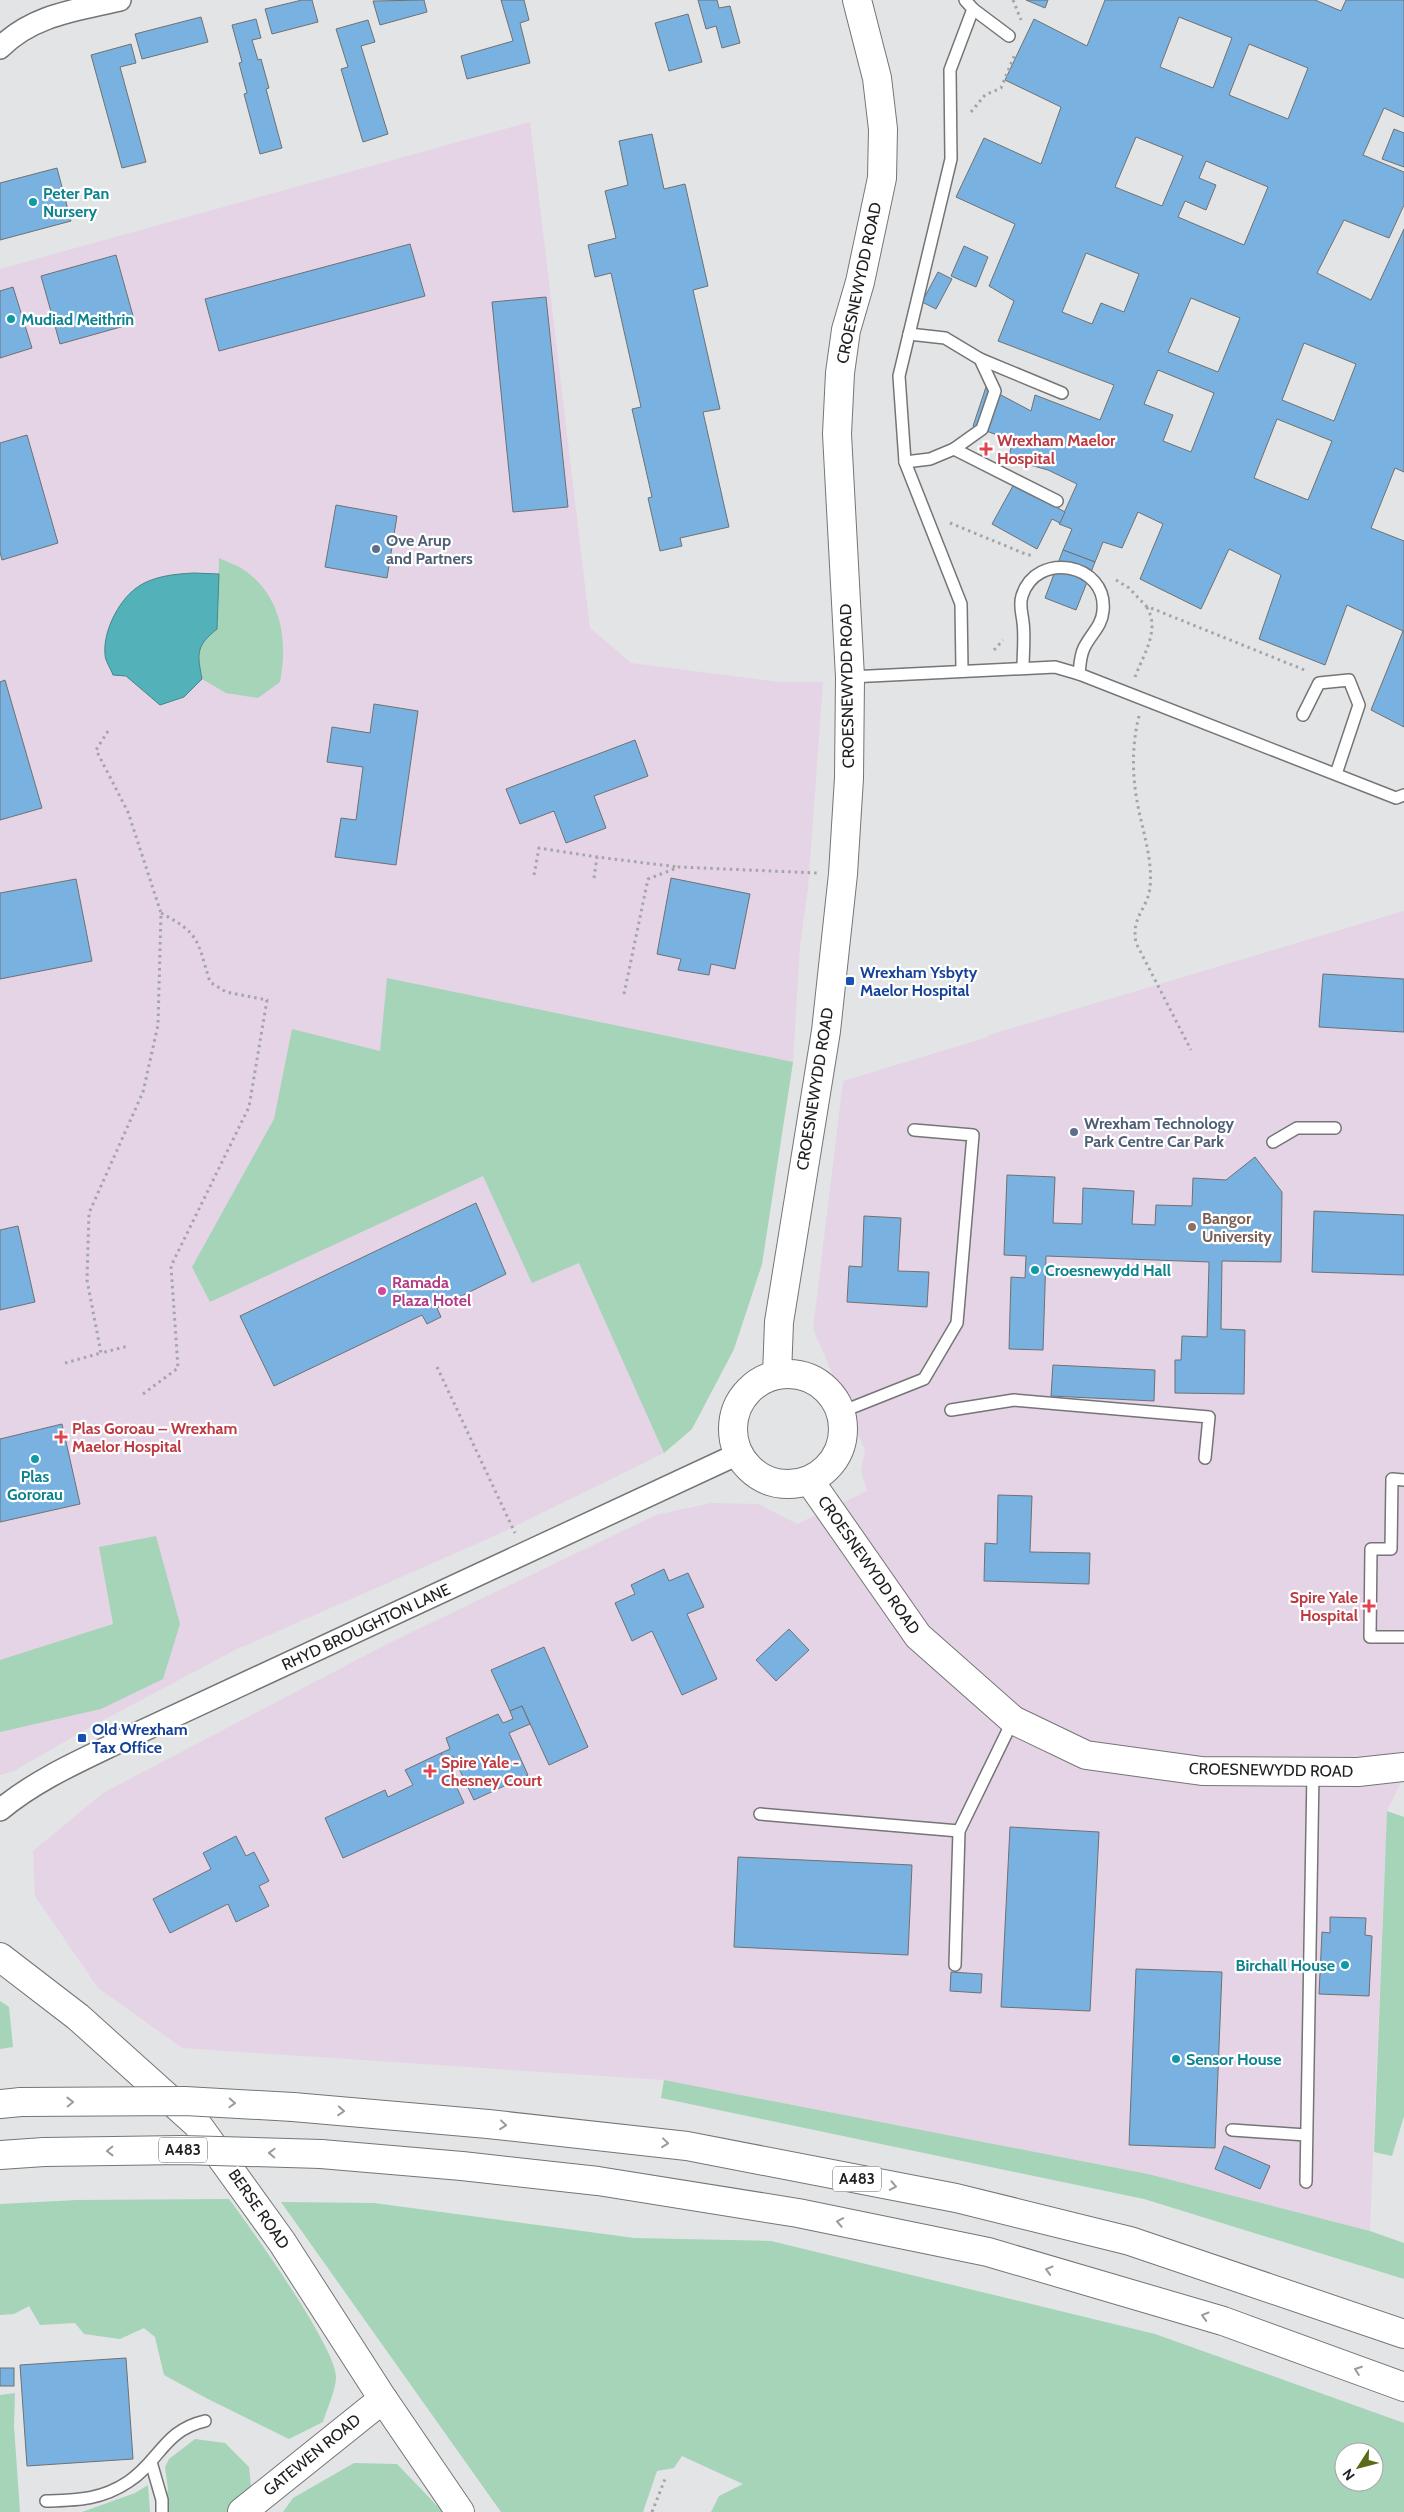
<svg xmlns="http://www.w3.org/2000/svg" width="1404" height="2512" font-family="Cabin,sans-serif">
<rect width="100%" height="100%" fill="#e3e4e5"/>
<g fill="#e5d4e5">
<polygon points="530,122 590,628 631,663 780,682 823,682 808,889 800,945 793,1062 762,1264 734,1349 692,1429 664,1453 501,1533 235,1650 83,1731 14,1771 0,1775 0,269"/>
<polygon points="1404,911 1404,1776 1387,1811 1370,2231 1148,2174 664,2080 182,2048 98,1988 35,1896 33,1851 103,1793 389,1643 656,1515 711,1503 758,1504 797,1524 867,1491 861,1471 865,1450 813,1329 843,1081"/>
</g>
<polygon fill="#e4d4e6" points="1404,911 1404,1432 1345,1428 1342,1481 1175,1476 1179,1436 972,1420 989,1035"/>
<g fill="#a5d4b8" fill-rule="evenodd">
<path d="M219,558c8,4 18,7 25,12 38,26 44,71 36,112l-22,16 -32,-5 -24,-14c-5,-26 -5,-33 15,-50z"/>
<polygon points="387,978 793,1062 762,1264 734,1349 692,1429 664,1453 579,1263 532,1283 483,1176 210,1302 192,1267 274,1119 292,1029 380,1051"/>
<polygon points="156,1536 180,1624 163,1679 101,1709 0,1732 0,1660 113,1624 99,1547"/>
<polygon points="1387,1811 1404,1817 1404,2116 1392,2156 1374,2152"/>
<polygon points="0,2001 9,2007 13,2047 0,2049"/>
<polygon points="664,2080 1148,2174 1370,2231 1404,2243 1404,2279 1144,2199 661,2098"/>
<path d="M229,2199c21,28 109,151 107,179 -1,14 -9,31 -13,44l-34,17 -81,-40 -44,-24 -9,-38 -11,-9 -24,11 -36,-5 -9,-11 -35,2 -11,-19 -15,8 -14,1v-111l77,-4z"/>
<path d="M281,2202l93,1 260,35 137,3 384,93 249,89v89h-693l8,-16 24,-12 -61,-28 -8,12 -17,3 -14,41h-142zM1344,2452h30v30h-30z"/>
<polygon points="15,2393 14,2426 20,2512 0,2512 0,2395"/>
<polygon points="195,2439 225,2443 249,2467 252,2496 236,2512 165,2512 168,2489 165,2467 169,2459"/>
<polygon points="354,2463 397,2464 443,2512 283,2512 293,2498"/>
<polygon points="148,2485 150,2512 82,2512 135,2493"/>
</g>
<path fill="#53b2b9" stroke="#44868b" d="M194,573l25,1 -2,55c-21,17 -20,24 -15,50l-18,18 -24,8 -34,-29 -13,-1c-2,-6 -8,-14 -8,-21 -2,-22 13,-52 30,-65 16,-13 40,-15 59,-16z"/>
<g fill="#79b1e0" stroke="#6f7172" fill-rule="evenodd">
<polygon points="302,0 312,0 318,22 272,34 265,9"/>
<polygon points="424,0 427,12 380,25 373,1"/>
<polygon points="501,0 524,0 529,20 520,23 530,63 467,79 461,56 513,41"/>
<polygon points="698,0 717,0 719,8 730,6 740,43 722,48 716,26 706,29"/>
<polygon points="1026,0 1048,0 1045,8"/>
<path d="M1105,0h210l26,11 5,-11h58v117l-20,-9 -21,47 41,17v33l-15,33 -45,-18 -27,53 54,27 33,-71v243l-9,-4 -24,60 33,13v186l-33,-17 32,-79 -56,-26 -22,60 -66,-26 22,-64 -52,-26 -28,60 -61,-30 23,-55 -25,-12 -16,36 -19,-6 -8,20 -32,-12 9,-21 -13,-5 18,-40 -29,-14 -40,-11 5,-18 -40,-15 13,-39 45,24 4,-16 65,25 14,-35 -116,-44 16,-40 -25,-15 26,-62 -59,-27 28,-59 57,26 20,-57 -56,-27 29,-61 53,27zM1179,17l53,21 -19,50 -53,-21zM1249,44l59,24 -20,51 -59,-24zM1136,137l47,19 -21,50 -47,-19zM1206,161l62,26 -24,58 -66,-28 7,-16 21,9 10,-25 -17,-7zM1086,253l53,21 -15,38 -23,-9 -9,21 -30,-12zM1191,298l49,20 -22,54 -50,-20zM1304,343l52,21 -22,57 -52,-21zM1158,370l56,23 -23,59 -28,-11 10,-26 -29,-11zM1277,419l55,22 -24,59 -54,-22z"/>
<polygon points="688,14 702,62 669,71 655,23"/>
<polygon points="201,17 208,42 142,59 135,34"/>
<polygon points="256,19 261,38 252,40 258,60 261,59 269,88 266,89 282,148 260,154 244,94 247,93 239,63 242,62 232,25"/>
<polygon points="368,20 375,42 361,46 388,134 363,142 341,69 348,67 336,29"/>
<polygon points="131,44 136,63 120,67 146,162 122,168 91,55"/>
<polygon points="1394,129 1404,133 1404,167 1382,159"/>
<polygon points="652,134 664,189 685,184 708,286 693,290 720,409 703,412 729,527 680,538 682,546 660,551 648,498 652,497 632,409 641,407 611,273 595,277 588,245 616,238 605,191 628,185 619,141"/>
<polygon points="57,168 71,221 0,240 0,183"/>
<polygon points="410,244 425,296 219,351 205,299"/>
<polygon points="964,246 988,257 976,287 951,276"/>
<polygon points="116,255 135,323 60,344 41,276"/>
<polygon points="938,272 952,279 936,309 922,302"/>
<polygon points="13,287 32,348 0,358 0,291"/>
<polygon points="546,297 568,507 513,512 492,302"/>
<polygon points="27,435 58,543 2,560 0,552 0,443"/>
<polygon points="1014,484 1065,512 1060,523 1052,519 1037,549 992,524"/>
<polygon points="336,505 397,516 387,578 325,567"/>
<polygon points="1063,550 1095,562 1076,610 1045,598"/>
<polygon points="5,680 42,808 0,820 0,682"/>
<polygon points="374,704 418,711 396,865 335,857 341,818 356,820 363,767 327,762 332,727 370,733"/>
<polygon points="635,740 648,776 594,796 606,828 566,843 554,811 520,824 506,789"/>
<polygon points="671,878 750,894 735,969 711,964 709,975 678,970 681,959 657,954"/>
<polygon points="76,879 92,961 0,979 0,893"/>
<polygon points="1323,974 1404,979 1404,1032 1319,1027"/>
<polygon points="1255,1157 1282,1192 1281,1262 1222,1261 1221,1329 1245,1330 1244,1394 1175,1393 1175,1360 1181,1360 1182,1336 1207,1337 1209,1262 1046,1256 1043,1350 1009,1349 1011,1277 1025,1278 1026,1256 1004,1255 1007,1175 1055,1177 1053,1223 1082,1224 1083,1188 1134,1191 1132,1224 1155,1225 1156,1205 1192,1206 1193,1178 1226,1180"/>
<polygon points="476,1203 506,1274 437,1308 441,1317 427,1324 422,1315 274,1386 240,1316"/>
<polygon points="1314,1211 1404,1215 1404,1275 1312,1272"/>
<polygon points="864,1216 901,1218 898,1271 929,1272 927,1307 847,1302 849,1266 862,1267"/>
<polygon points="18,1226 35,1302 0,1310 0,1230"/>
<polygon points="1053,1365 1155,1370 1154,1401 1051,1396"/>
<polygon points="62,1424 80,1504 0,1522 0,1439"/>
<polygon points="998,1495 1032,1496 1030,1552 1090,1553 1089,1584 984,1581 985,1543 997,1544"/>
<polygon points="664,1569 669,1581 688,1573 704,1607 687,1614 717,1679 682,1695 652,1631 632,1641 615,1603 635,1594 631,1585"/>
<polygon points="789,1629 809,1650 776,1681 756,1660"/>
<polygon points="544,1647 588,1747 549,1765 522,1706 510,1711 491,1670"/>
<polygon points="522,1706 530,1724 509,1733 528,1775 474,1800 453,1756 444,1760 441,1753 450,1749 446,1738 498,1714 503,1723 513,1719 510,1711"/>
<polygon points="441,1753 464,1803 343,1858 325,1818 385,1790 388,1797 413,1785 405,1770"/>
<polygon points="1010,1827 1099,1832 1090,2011 1001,2007"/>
<polygon points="236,1836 246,1856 254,1852 269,1881 259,1886 269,1906 236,1922 228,1904 170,1933 153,1899 211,1869 203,1853"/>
<polygon points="738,1857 912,1865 908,1955 734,1947"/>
<polygon points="1330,1917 1366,1918 1365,1935 1372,1936 1369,1996 1319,1994 1322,1932 1330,1933"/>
<polygon points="1136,1969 1222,1972 1215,2148 1129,2145"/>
<polygon points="951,1972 982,1974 981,1993 950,1991"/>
<polygon points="1224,2146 1270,2166 1260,2189 1215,2169"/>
<polygon points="126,2358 133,2459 27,2466 20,2365"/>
<rect x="0" y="2368" width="14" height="18"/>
</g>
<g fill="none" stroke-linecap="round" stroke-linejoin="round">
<g stroke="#747576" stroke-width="14">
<g id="service">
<polyline points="965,0 973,9 1009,36"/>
<polyline points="980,359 1062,393"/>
<polyline points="954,449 1057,501"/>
<polyline points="905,462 930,459 954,449 982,429 995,391 980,359 945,338 909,334"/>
<path d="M1023,668c0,-15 2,-31 0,-46 -1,-9 -4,-17 -1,-26 14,-46 86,-33 81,15 -1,15 -13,24 -19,37 -4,8 -4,17 -5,26"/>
<polyline points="962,670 961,604 905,462 899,376 951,159 950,70 973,9"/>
<polyline points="850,677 1055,667 1079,674 1396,798 1404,795"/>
<polyline points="1303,715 1319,683 1349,680 1359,705 1336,774"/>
<polyline points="1273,1142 1297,1128 1335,1128"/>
<polyline points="951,1410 1014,1400 1209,1417 1205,1458"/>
<polyline points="841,1412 924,1379 957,1323 973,1135 914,1130"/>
<polyline points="1404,1480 1392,1479 1391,1549 1371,1549 1370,1637 1404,1637"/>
<polyline points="760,1814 959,1831"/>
<polyline points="955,1965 959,1831 1013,1720"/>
<polyline points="1232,2130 1306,2135"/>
<polyline points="1306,2182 1313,1773"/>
<polyline points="151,2462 162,2500 162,2512"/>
<path d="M46,2501c31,-1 55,-1 82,-19 31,-20 36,-52 77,-61"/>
</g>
</g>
<g stroke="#747576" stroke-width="24">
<g id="minor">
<path d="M0,48c32,-33 77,-38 120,-48"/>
<path d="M0,1810c37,-31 82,-50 125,-71l613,-285"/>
</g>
</g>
<g stroke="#747576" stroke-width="30">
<g id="tertiary">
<circle cx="788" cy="1429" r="55"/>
<polyline points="777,1375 779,1322 826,1031 843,874 849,778 850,677 837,434 840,373 846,330 860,282 882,178 883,129 877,78 857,0"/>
<polyline points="809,1480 918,1636 1013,1720 1086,1755 1202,1771 1358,1772 1404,1767"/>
</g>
</g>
<g stroke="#747576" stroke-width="30">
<g id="secondary">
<polyline points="0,1957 78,2017 197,2124 282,2242 383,2399 460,2512"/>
<polyline points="242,2512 383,2399"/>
</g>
</g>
<g stroke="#747576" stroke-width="30">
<g id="trunk">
<polyline points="0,2104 21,2102"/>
<polyline points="293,2107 488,2124 687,2146 956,2198 1130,2241 1404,2334"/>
<polyline points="321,2154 462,2166 598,2181 798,2213 988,2252 1223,2321 1404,2387"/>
<polyline points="0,2155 44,2152"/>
</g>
</g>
<g stroke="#a4a5a6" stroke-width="3" stroke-dasharray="2.5 4" stroke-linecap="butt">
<polyline points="1013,0 1021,20"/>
<polyline points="971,112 985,95 1001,88 1015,54"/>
<polyline points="950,523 1028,555 1032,555"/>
<polyline points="1116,580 1129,588 1146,606 1307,671"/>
<polyline points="994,650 1003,640"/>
<path d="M1135,677c9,-24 26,-48 11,-71"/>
<path d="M1139,716c-7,28 -7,57 -2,85 5,29 16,57 13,87 -3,22 -19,28 -14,55l55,107"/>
<polyline points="108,731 96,750 128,812 161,913 158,1025 143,1092 89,1213 87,1280 101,1353 128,1346"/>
<polyline points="534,875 539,848 597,857"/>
<polyline points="594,878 597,857 678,867"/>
<polyline points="624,994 648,879 679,867 817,873"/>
<polyline points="65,1363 101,1353"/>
<polyline points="437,1367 515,1533"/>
<path d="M143,1394l35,-26 -7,-102 78,-159 18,-107 -41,-8 -16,-10c-13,-41 -9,-48 -49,-69"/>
<polyline points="652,2512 665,2479"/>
</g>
<use href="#service" stroke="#fff" stroke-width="11"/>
<use href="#minor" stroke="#fff" stroke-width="21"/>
<use href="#tertiary" stroke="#fff" stroke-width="28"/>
<use href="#secondary" stroke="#fff" stroke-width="28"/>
<use href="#trunk" stroke="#fff" stroke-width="28"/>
<g stroke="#747576" stroke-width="30" stroke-linecap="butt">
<g id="trunk-bridge">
<polyline points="21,2102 185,2101 293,2107"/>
<polyline points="44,2152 182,2150 321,2154"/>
</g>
</g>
<use href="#trunk-bridge" stroke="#fff" stroke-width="28"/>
</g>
<defs><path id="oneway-chevron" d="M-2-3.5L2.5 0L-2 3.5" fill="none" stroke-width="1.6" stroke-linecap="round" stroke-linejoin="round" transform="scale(1.25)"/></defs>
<g stroke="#9b9b9b">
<use href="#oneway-chevron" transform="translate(70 2102) rotate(-1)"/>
<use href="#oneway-chevron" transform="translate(232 2103) rotate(3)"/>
<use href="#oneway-chevron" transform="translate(341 2111) rotate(5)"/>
<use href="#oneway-chevron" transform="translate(503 2125) rotate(6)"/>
<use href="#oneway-chevron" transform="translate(665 2143) rotate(6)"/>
<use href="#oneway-chevron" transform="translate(110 2151) rotate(179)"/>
<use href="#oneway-chevron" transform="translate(272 2153) rotate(-178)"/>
<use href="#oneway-chevron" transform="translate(893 2186) rotate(11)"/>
<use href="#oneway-chevron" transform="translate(840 2222) rotate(-169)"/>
<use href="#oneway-chevron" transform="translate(1049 2270) rotate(-164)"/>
<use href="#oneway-chevron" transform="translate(1205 2316) rotate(-164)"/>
<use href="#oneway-chevron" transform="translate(1358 2370) rotate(-160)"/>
</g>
<g fill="#0f9aa8" stroke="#fff" stroke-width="2">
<circle cx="33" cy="202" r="5"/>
<circle cx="11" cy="319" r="5"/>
<circle cx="1035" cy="1270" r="5"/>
<circle cx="35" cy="1459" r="5"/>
<circle cx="1345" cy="1965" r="5"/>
<circle cx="1176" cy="2059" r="5"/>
</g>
<g fill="#e0444e" stroke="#fff" stroke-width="2">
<path d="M983.5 441.5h5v5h5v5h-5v5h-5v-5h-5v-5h5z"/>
<path d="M58.5 1429.5h5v5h5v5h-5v5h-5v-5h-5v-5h5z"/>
<path d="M1366.5 1598.5h5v5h5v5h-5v5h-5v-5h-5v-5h5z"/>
<path d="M427.5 1763.5h5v5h5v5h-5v5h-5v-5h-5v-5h5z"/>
</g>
<g fill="#5c6f8a" stroke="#fff" stroke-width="2">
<circle cx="376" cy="549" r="5"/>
<circle cx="1074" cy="1132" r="5"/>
</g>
<g fill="#1a4fb4" stroke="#fff" stroke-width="2">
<rect x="845" y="976" width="10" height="10" rx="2.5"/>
<rect x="77" y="1733" width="10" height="10" rx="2.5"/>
</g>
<circle fill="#8d6e63" stroke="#fff" stroke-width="2" cx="1192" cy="1227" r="5"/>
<circle fill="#d1479c" stroke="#fff" stroke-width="2" cx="382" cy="1291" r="5"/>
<g text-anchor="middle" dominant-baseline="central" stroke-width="4.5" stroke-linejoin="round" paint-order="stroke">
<g fill="#fff" stroke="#636364" stroke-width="1">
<rect x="159" y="2137.5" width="48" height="25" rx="4"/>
<rect x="833" y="2166.5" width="48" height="25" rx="4"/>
</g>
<g font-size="15" font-weight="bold" fill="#202021">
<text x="183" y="2150">A483</text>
<text x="857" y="2179">A483</text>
</g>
<g font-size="16" font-weight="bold" fill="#0d838f" stroke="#fff" text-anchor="start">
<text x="43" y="193">Peter Pan<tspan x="43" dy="18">Nursery</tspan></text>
<text x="21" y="319">Mudiad Meithrin</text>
<text x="1045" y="1270">Croesnewydd Hall</text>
<text x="35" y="1476" text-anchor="middle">Plas<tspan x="35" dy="18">Gororau</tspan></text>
<text x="1335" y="1965" text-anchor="end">Birchall House</text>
<text x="1186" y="2059">Sensor House</text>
</g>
<g font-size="16" fill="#202021" stroke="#fff">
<text transform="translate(859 283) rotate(-78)">CROESNEWYDD ROAD</text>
<text transform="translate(847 686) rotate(-91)">CROESNEWYDD ROAD</text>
<text transform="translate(815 1089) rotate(-81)">CROESNEWYDD ROAD</text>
<text transform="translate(869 1565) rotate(55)">CROESNEWYDD ROAD</text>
<text transform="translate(366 1627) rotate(-25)">RHYD BROUGHTON LANE</text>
<text transform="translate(1271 1770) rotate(1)">CROESNEWYDD ROAD</text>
<text transform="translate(259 2209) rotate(55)">BERSE ROAD</text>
<text transform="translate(312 2455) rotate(-39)">GATEWEN ROAD</text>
</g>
<g font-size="16" font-weight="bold" fill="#be3a42" stroke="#fff" text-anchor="start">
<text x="997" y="440">Wrexham Maelor<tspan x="997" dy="18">Hospital</tspan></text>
<text x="72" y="1428">Plas Goroau – Wrexham<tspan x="72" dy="18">Maelor Hospital</tspan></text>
<text x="1358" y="1597" text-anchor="end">Spire Yale<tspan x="1358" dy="18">Hospital</tspan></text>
<text x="441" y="1762">Spire Yale -<tspan x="441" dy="18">Chesney Court</tspan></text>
</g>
<g font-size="16" font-weight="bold" fill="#4e5e75" stroke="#fff" text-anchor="start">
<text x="386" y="540">Ove Arup<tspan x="386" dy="18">and Partners</tspan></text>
<text x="1084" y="1123">Wrexham Technology<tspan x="1084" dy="18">Park Centre Car Park</tspan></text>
</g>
<g font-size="16" font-weight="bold" fill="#164399" stroke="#fff" text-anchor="start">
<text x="860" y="972">Wrexham Ysbyty<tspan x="860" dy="18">Maelor Hospital</tspan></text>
<text x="92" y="1729">Old Wrexham<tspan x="92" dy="18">Tax Office</tspan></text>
</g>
<g font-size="16" font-weight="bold" fill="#785e54" stroke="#fff" text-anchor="start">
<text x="1202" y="1218">Bangor<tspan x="1202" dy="18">University</tspan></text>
</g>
<g font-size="16" font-weight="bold" fill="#b23c85" stroke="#fff" text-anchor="start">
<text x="392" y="1282">Ramada<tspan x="392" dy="18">Plaza Hotel</tspan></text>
</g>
</g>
<g transform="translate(1359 2467) rotate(234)"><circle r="24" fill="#ffffff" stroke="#a6a6a6"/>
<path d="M0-4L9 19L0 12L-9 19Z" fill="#5a6c19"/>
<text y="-8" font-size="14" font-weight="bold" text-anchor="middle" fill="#202021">N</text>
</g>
</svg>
